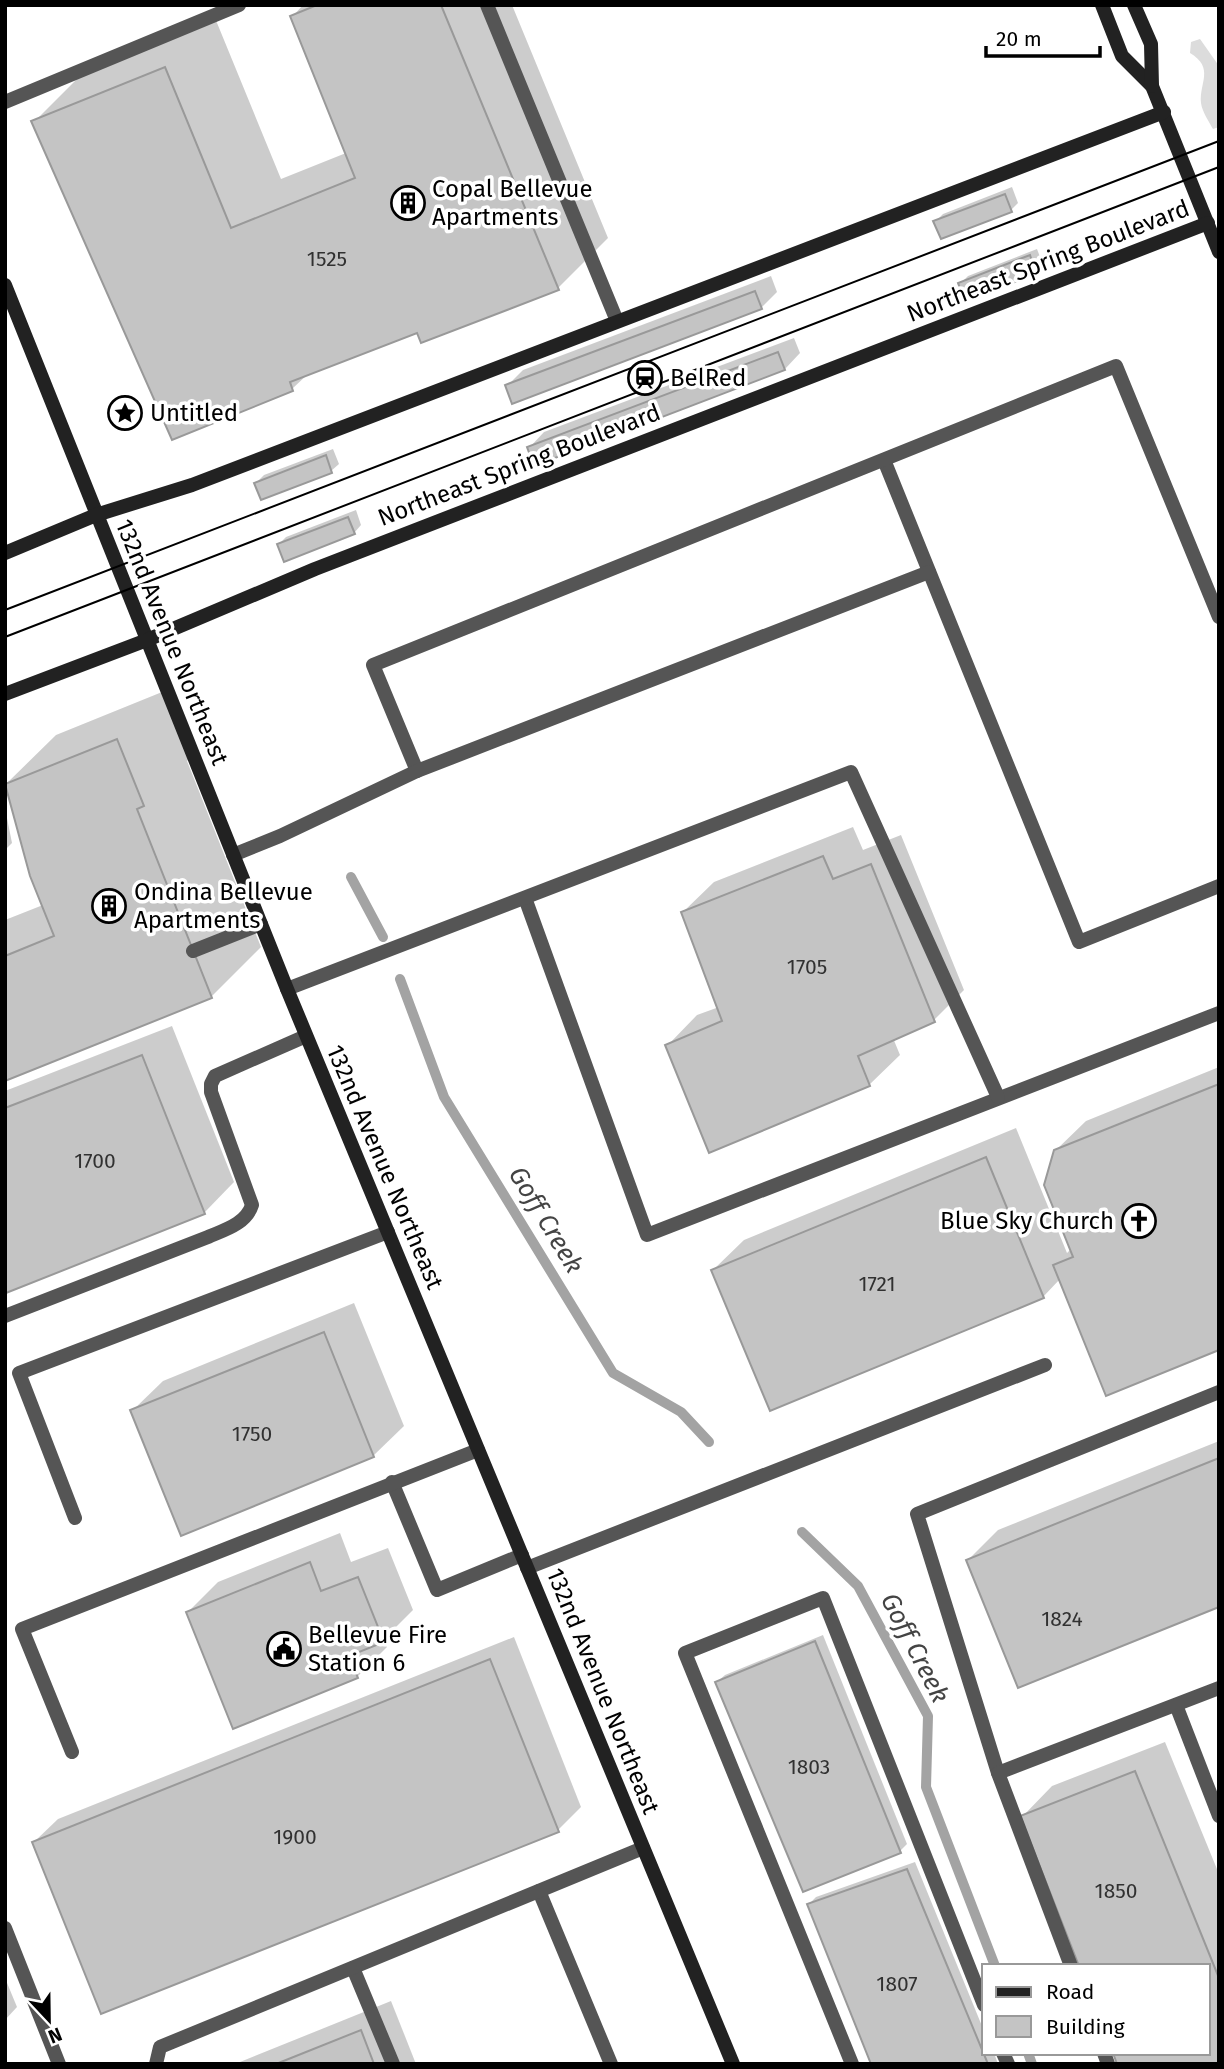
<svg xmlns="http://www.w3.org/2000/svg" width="1224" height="2069" font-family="'Fira Sans',sans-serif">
<rect width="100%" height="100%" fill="#fff"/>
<path fill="#dcdcdc" d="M1200,39l19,27v61l-6,2c-4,-7 -11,-18 -12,-26 -2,-20 14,-35 -11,-50l1,-11z"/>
<g fill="#0003">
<polygon points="303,5 512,5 608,238 558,288 418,331 309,373 292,389 173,438 34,122 84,72 215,18 281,179 346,153 292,17"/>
<polygon points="1012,187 1018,203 1011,210 935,222 943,214"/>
<polygon points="1037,249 1043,265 1035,272 966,299 960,284 968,276"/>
<polygon points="771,276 777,292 761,308 507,386 523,370"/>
<polygon points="794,338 800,353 785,369 529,448 544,432"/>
<polygon points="333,449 339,464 331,471 262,498 256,483 264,475"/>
<polygon points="356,510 361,525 354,533 279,544 286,537"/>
<polygon points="167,690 193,755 187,761 261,947 211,997 5,1079 5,920 43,905 5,785 56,735"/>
<polygon points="5,808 12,843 5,850"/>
<polygon points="853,827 863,850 901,835 964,990 934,1020 893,1038 900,1055 869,1085 667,1046 697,1015 719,1007 683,912 714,882"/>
<polygon points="172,1026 234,1182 204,1213 7,1290 5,1091"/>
<polygon points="1219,1067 1219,1348 1060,1279 1043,1297 713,1270 744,1240 1016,1128 1067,1253 1072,1248 1055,1151 1086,1121"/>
<polygon points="354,1303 404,1426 373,1456 132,1411 163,1381"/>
<polygon points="1219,1441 1219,1605 968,1560 998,1530"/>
<polygon points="340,1533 351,1562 388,1548 413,1610 384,1639 387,1647 357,1677 188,1612 218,1582"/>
<polygon points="823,1635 907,1844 900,1851 717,1682 725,1675"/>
<polygon points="514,1637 581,1807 558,1830 34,1842 58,1819"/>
<polygon points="1165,1742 1219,1874 1219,2064 1208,2053 1208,1966 1022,1817 1052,1786"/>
<polygon points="915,1862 984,2031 984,2053 994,2053 998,2064 873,2064 809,1904 816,1897"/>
<polygon points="5,1978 17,2007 5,2020"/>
<polygon points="391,2001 416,2064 235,2064"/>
</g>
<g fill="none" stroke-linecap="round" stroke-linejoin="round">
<g stroke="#a3a3a3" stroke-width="10">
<polyline points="351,877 383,937"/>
<polyline points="400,979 444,1097 613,1373 681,1412 709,1442"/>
<polyline points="802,1532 858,1586 928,1716 926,1787 995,1966"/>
<polyline points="1028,2053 1032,2064"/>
</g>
</g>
<g fill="#c4c4c4" stroke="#999" stroke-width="2">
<polygon points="317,5 441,5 559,290 421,343 417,333 290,382 293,391 172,440 31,121 165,67 231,228 355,178 290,16"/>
<polygon points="1005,194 1012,212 941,239 933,221"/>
<polygon points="1030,255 1036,274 965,301 958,283"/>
<polygon points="755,291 762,309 512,404 505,385"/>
<polygon points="778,352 785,370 534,466 527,447"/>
<polygon points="326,455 332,473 261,500 254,483"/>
<polygon points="348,517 355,534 284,562 277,544"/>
<polygon points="117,739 144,806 137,809 212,998 5,1081 5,956 54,936 30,876 5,784"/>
<polygon points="823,856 833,879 871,864 935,1022 858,1056 870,1086 709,1153 665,1045 722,1021 681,912"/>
<polygon points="142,1055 205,1214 6,1293 5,1108"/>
<polygon points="1219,1084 1219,1350 1106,1396 1053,1265 1073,1257 1044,1185 1054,1150"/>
<polygon points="986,1157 1044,1298 770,1411 711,1270"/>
<polygon points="324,1332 374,1457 181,1536 130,1410"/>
<polygon points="1219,1458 1219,1607 1018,1688 966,1560"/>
<polygon points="310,1562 321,1591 358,1577 384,1642 349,1656 358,1678 233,1729 186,1612"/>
<polygon points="815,1641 901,1853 803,1892 715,1682"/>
<polygon points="490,1659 559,1832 101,2014 32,1842"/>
<polygon points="1135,1771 1219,1978 1219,2064 1117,2064 1113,2053 1208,2053 1208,1966 1079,1966 1020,1816"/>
<polygon points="907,1869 988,2064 871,2064 807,1904"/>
<polygon points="361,2030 374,2064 276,2064"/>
</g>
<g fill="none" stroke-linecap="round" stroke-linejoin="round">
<g stroke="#555" stroke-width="14">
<polyline points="487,5 617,321"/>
<polyline points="5,102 239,5"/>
<polyline points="884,460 1079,942 1219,886"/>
<polyline points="417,771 373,665 1116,366 1219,617"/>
<polyline points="233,855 280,836 417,771 929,572"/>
<polyline points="525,898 647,1235 1219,1013"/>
<polyline points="193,951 261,924"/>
<polyline points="287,989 851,772 998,1097"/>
<path d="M5,1316l203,-79c16,-7 38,-13 44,-32l-41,-113v-8l4,-8 91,-40"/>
<polyline points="392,1482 437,1590 522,1555"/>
<polyline points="75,1518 19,1373 388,1232"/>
<polyline points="527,1568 1045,1365"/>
<polyline points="1176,1705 1219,1816"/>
<polyline points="72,1752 22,1629 478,1450"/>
<polyline points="998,1773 917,1514 1219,1392"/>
<polyline points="539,1891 611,2064"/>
<polyline points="5,1928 59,2064"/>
<polyline points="1071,1966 998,1773 1219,1688"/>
<polyline points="353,1968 393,2064"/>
<polyline points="1003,2053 1008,2064"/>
<polyline points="1104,2053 1108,2064"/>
<polyline points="156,2064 160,2047 643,1848"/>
<polyline points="852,2064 685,1653 823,1598 984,2005"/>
</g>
<g stroke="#222" stroke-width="14">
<polyline points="1102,5 1122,56 1152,86 1219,252"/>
<polyline points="1134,5 1151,44 1152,86"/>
<polyline points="5,285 287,989 733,2064"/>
<polyline points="5,553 96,515 192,485 1164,112"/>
<polyline points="5,694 147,640 315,569 1208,223"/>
</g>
<g stroke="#000" stroke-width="2">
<polyline points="5,610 1219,141"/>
<polyline points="5,637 1219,167"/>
</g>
</g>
<defs>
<g id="building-ring" transform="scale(1.75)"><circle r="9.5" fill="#fff" stroke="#000" stroke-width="1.5"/><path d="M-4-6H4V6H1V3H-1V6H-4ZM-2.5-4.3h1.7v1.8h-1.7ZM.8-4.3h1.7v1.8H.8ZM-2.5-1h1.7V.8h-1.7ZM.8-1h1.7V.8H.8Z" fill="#000"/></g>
<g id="station-ring" transform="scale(1.75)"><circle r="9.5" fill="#fff" stroke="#000" stroke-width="1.5"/><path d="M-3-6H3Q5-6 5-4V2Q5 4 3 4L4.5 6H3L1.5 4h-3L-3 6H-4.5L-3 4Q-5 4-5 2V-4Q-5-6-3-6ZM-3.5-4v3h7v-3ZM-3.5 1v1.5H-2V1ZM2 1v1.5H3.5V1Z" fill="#000"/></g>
<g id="sight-ring" transform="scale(1.75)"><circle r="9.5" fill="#fff" stroke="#000" stroke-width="1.5"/><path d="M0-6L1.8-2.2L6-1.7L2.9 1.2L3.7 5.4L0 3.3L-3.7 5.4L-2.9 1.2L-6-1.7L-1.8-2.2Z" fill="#000"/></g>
<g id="church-ring" transform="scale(1.75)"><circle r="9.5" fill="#fff" stroke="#000" stroke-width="1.5"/><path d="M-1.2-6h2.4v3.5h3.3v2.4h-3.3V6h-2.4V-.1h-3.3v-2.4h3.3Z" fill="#000"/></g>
<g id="civic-ring" transform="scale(1.75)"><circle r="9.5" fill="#fff" stroke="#000" stroke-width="1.5"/><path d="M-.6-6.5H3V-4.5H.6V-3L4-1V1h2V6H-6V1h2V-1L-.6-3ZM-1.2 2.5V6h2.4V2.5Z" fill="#000"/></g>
</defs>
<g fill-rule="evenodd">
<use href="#building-ring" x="408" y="203"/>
<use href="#station-ring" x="645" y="378"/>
<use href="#sight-ring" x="125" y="413"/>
<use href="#building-ring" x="109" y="906"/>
<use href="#church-ring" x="1139" y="1221"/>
<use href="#civic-ring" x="284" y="1649"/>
</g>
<g text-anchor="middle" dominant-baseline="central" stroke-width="7" stroke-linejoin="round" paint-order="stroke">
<g font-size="21" fill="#313131">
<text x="327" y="259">1525</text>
<text x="807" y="967">1705</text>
<text x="95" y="1161">1700</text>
<text x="877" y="1284">1721</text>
<text x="252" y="1434">1750</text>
<text x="1062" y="1619">1824</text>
<text x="809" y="1767">1803</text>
<text x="295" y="1837">1900</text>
<text x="1116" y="1891">1850</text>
<text x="897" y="1984">1807</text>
</g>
<g font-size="24" fill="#000" stroke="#fff" text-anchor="start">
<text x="432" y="189">Copal Bellevue<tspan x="432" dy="28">Apartments</tspan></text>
<text x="670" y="378">BelRed</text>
<text x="150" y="413">Untitled</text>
<text x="134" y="892">Ondina Bellevue<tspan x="134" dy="28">Apartments</tspan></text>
<text x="1114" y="1221" text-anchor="end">Blue Sky Church</text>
<text x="308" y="1635">Bellevue Fire<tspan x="308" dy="28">Station 6</tspan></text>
</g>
<g font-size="24" fill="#000" stroke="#fff">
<text transform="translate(1048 261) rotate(-21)">Northeast Spring Boulevard</text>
<text transform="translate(519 465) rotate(-21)">Northeast Spring Boulevard</text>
<text transform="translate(172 642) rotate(68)">132nd Avenue Northeast</text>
<text transform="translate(385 1167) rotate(67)">132nd Avenue Northeast</text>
<text transform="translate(603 1691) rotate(68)">132nd Avenue Northeast</text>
</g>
<g font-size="26" font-style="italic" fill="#444" stroke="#fff">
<text transform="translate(546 1220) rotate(59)">Goff Creek</text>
<text transform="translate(915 1648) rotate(63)">Goff Creek</text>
</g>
</g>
<rect width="1224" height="2069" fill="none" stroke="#000000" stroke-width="14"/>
<rect x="982" y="1964" width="228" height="91" fill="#ffffff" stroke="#999999" stroke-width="2"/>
<rect x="996" y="1987" width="35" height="10" fill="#222222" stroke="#999999" stroke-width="2"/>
<text x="1046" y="1999" font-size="21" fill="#000000">Road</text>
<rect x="996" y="2016" width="35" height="21" fill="#c4c4c4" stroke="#999999" stroke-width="2"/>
<text x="1046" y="2034" font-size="21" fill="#000000">Building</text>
<g transform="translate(49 2020) rotate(158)" stroke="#ffffff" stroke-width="5" paint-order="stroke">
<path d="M0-5L12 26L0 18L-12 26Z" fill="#000000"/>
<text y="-10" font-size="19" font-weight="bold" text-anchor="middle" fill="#000000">N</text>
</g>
<path d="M986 46v10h114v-10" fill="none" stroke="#000000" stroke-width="3.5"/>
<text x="996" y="46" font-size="21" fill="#000000" stroke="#ffffff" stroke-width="5" paint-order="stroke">20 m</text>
</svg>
